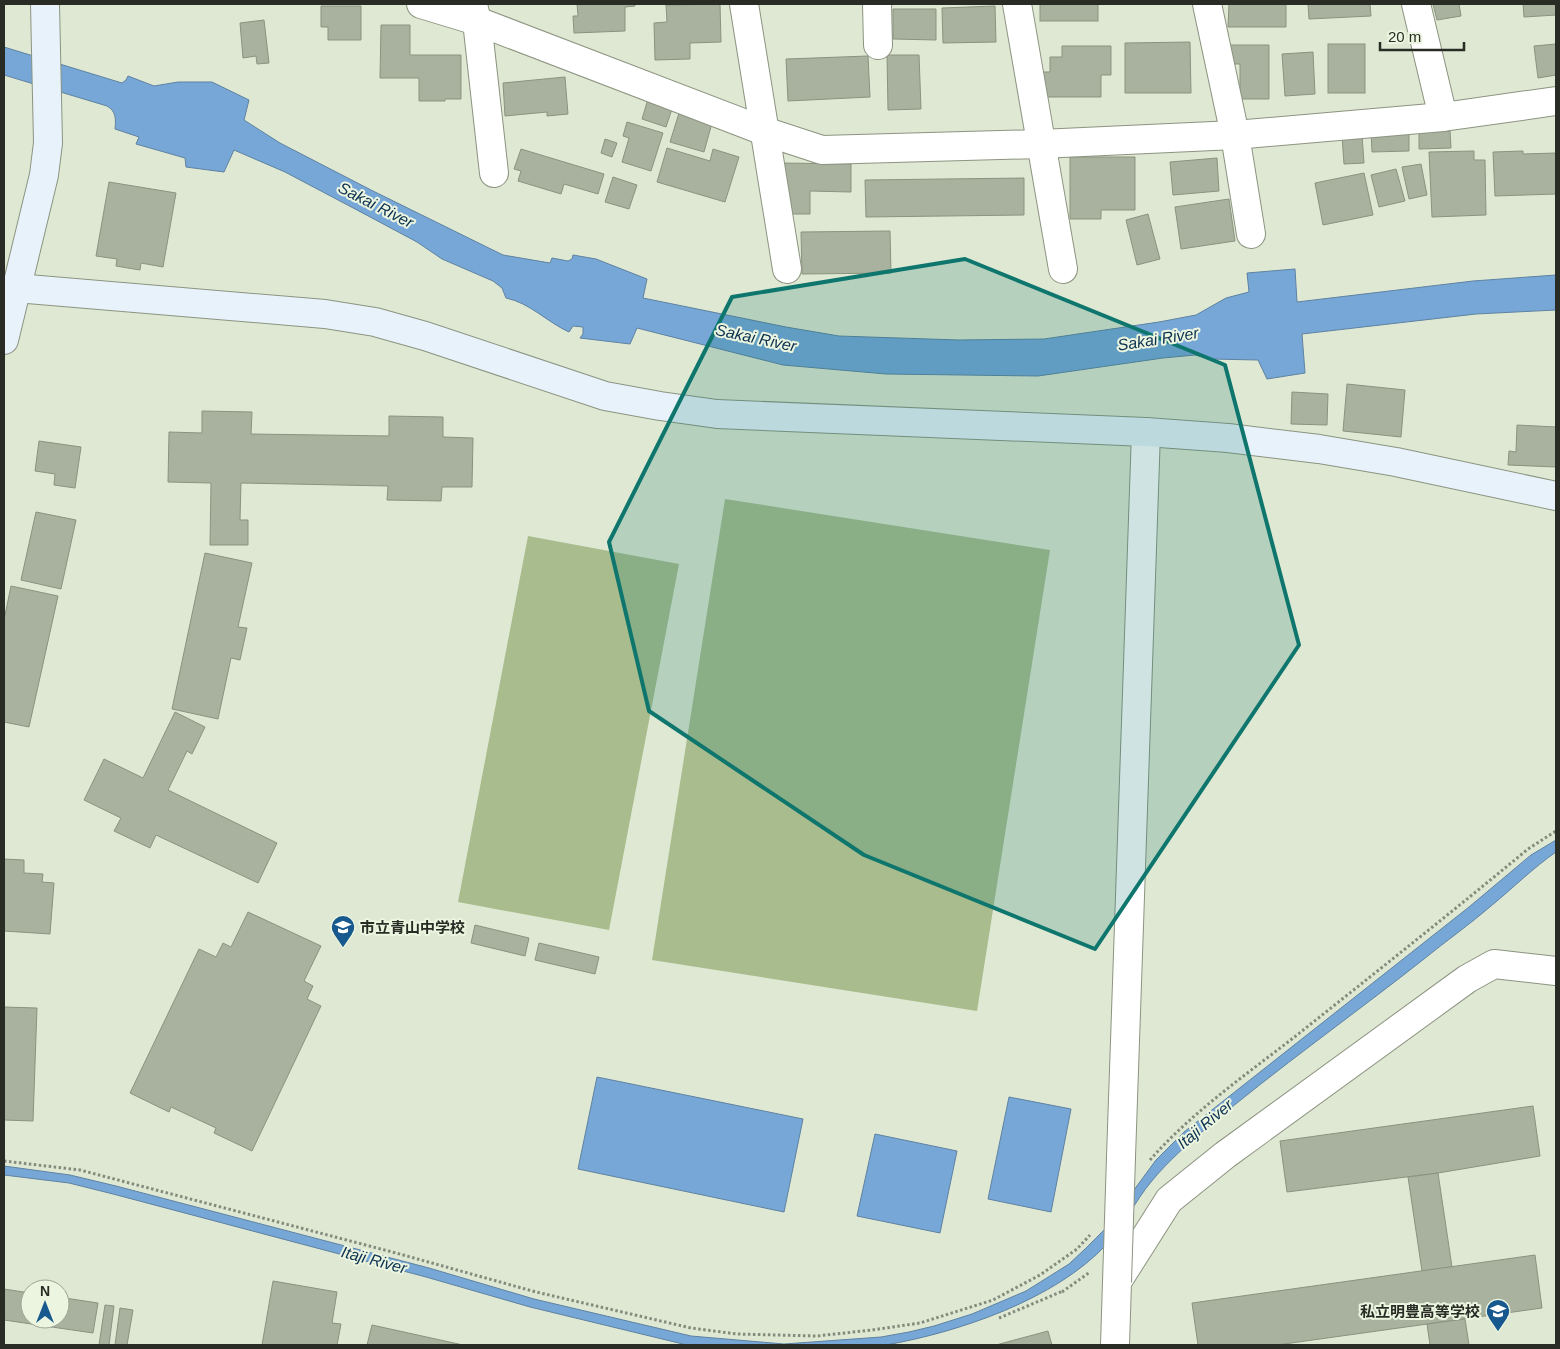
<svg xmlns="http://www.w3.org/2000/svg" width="1560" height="1349" font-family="Arial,'Noto Sans JP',sans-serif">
<rect width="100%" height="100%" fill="#dfe8d3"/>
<g fill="#a9bc8d">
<polygon points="725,499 1050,550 977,1011 652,960"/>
<polygon points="528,536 679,564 609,930 458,902"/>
</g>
<g fill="#76a7d7" stroke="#5f82a1">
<path d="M4,47l118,36 4,-3 2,-4 26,10 24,-4h34l37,18 -5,20 36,23 91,47 132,65 47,8 2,-5 16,3 4,-2 1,-4 23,4 51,20 -4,19 143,29 53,9 120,4 85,-1 115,-17 37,-7 30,-17 23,-6 -2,-19 48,-4 2,33 176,-21 83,-6v35l-80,4 -174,20 3,39 -38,6 -9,-19 -47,-1 -16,-4 -32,3 -125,18 -152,-2 -103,-9 -146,-37 -7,16 -50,-6 3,-4v-7l-10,-1 -4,6c-22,-10 -39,-29 -63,-34l-4,-10 -9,-7 -51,-22 -25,-17 -60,-32 -72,-38 -51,-22 -10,22 -38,-5 -1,-9 -49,-14 3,-7 -24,-8c1,-10 1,-18 -8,-23l-103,-31z"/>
<path d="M1556,840v12c-23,16 -43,36 -65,54 -22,19 -45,35 -67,53 -71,56 -146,109 -215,167 -20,17 -41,35 -58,56 -16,19 -27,44 -44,62 -52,56 -148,88 -221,101h-199l-157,-38 -104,-30 -313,-83 -44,-11 -65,-8v-9l66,9 46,11 313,82 105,31 157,37 93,8 97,-7 28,-5 25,-6 38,-12 54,-23 43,-27 16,-15 21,-21 50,-68 28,-28 285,-225 62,-52z"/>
<polygon points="597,1077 803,1119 784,1212 578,1169"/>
<polygon points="1009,1097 1071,1109 1051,1212 988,1199"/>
<polygon points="875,1134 957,1151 940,1233 857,1216"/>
</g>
<g fill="#a9b29e" stroke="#8a937f">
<polygon points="577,4 635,4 635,6 625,7 625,31 574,33 573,16 578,16"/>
<polygon points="720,4 721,42 690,43 690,59 655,60 654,23 667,22 666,5"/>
<rect x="1040" y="4" width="58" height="17"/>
<polygon points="1229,4 1286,4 1286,27 1228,27"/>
<polygon points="1308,4 1370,4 1371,16 1309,19"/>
<polygon points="1433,4 1459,4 1461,16 1437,20"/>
<polygon points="1523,4 1556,4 1556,15 1524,17"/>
<polygon points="321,6 361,6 361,40 328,40 328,27 321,27"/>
<polygon points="995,6 996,42 943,43 942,8"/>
<polygon points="893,9 936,9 936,40 893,39"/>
<polygon points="264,20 269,63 257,64 256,56 243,58 240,23"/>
<polygon points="381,25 410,25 410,55 461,55 461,99 445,99 445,101 419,101 419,78 380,78"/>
<polygon points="1190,42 1191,93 1125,93 1125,43"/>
<rect x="1328" y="44" width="37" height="49"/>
<polygon points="1556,44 1556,75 1538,78 1534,46"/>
<polygon points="1230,45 1269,45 1269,99 1240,99 1240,64 1230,64"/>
<polygon points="1062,46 1111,46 1111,75 1101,75 1101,97 1042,97 1042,72 1050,72 1050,57 1062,57"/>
<polygon points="1313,52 1315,94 1285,96 1282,54"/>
<polygon points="887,55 919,55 921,109 888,110"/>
<polygon points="868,56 870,97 788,101 786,59"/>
<polygon points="565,77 568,114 547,116 547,112 505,116 503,83"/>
<polygon points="648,99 673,106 666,127 642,119"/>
<polygon points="679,113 712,123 704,152 670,142"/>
<polygon points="627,122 663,133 651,171 622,162 629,138 623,136"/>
<polygon points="1409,128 1409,151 1372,152 1371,129"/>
<polygon points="1450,131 1451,148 1419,149 1419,132"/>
<polygon points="1362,135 1364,163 1344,164 1342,136"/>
<polygon points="605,139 617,143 612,157 601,153"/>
<polygon points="667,148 710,161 713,149 739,157 725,202 657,182"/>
<polygon points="521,149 604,174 598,194 564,184 561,194 518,181 521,171 514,169"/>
<polygon points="1474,151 1474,160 1485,160 1486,215 1432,217 1429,152"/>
<polygon points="1523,151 1523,154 1556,153 1556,194 1495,196 1493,152"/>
<polygon points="1070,157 1135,157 1135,210 1101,210 1101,219 1070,219"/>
<polygon points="1217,158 1219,191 1173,195 1170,162"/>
<polygon points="781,163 851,164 851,192 810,191 810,214 781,214"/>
<polygon points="1421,164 1427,195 1409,199 1402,167"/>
<polygon points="1396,169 1405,201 1379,207 1371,175"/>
<polygon points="1364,173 1373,215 1323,225 1315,183"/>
<polygon points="613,177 637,185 629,209 605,202"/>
<polygon points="1024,178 1024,215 866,217 865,180"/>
<polygon points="109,182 176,193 163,267 141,263 140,270 116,266 117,259 96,256"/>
<polygon points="1229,199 1235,241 1181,249 1175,207"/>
<polygon points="1148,214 1160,259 1137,265 1126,220"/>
<polygon points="890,231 891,273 802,274 801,232"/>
<polygon points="1347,384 1405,390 1401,437 1343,431"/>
<polygon points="1292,392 1328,394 1327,425 1291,424"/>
<polygon points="202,411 252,412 251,434 389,436 389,416 443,417 443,437 473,438 472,487 442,487 441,501 387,500 388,486 241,483 240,520 248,520 248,545 210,545 211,483 168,482 169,432 202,433"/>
<polygon points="1517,425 1556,427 1556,467 1508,465 1509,451 1516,452"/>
<polygon points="39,441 81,447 75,488 54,485 55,474 35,471"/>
<polygon points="36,512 76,520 61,589 21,580"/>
<polygon points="205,553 252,563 238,627 247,628 240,660 231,658 218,719 172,709"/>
<polygon points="11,586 58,596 29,727 4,722 4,620"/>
<polygon points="175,712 205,727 192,754 187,751 168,790 277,843 258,883 156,835 150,848 114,831 121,818 84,800 104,759 143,778"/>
<polygon points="4,859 24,860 24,873 43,874 42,882 54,883 50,934 4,931"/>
<polygon points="248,912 321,946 304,981 313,986 307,999 321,1006 252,1151 214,1133 216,1128 171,1107 169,1112 130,1093 199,949 216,957 223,943 231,947"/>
<polygon points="475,925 529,938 525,956 471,943"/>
<polygon points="539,943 599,957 595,974 535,960"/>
<polygon points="4,1007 37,1008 33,1121 4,1120"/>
<polygon points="1533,1106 1540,1156 1438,1173 1287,1192 1280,1141"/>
<polygon points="1438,1173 1452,1267 1422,1271 1408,1177"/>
<polygon points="1535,1255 1542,1308 1277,1345 1198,1345 1192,1303"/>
<polygon points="273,1281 337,1292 332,1323 341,1324 337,1345 262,1345"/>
<polygon points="4,1289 30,1293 30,1319 60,1319 60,1291 66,1292 65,1298 98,1303 93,1333 4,1320"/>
<polygon points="105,1305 114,1306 109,1345 99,1345"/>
<polygon points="120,1308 133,1310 127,1345 115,1345"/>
<polygon points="1465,1319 1469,1345 1430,1345 1427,1324"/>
<polygon points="372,1325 463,1345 367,1345"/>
<polygon points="1048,1331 1052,1345 996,1345"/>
</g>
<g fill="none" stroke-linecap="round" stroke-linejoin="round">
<g stroke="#8c9481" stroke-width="30">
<g id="street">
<polyline points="421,4 477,21 764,131 822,150 1040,144 1235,135 1443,117 1556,101"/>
<polyline points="744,4 787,269"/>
<polyline points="877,4 878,45"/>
<polyline points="1017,4 1063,269"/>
<polyline points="1207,4 1235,135 1251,234"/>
<polyline points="1416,4 1443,117"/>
<polyline points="473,5 477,21 494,173"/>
<polyline points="1121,1157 1146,432"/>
<polyline points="1115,1345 1117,1282 1169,1200 1225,1155 1467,979 1494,964 1556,971"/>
</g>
</g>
<g stroke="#8c9481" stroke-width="30">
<g id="secondary">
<polyline points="16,288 325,314 375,322 425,336 605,396 660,406 717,414 1146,432 1228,438 1319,449 1396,462 1556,496"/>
<polyline points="4,340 44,175 48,143 45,4"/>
</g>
</g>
<g stroke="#848b7c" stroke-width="3" stroke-dasharray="2.5 2.5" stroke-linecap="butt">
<path d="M1150,1160c42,-48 97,-86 147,-125 78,-62 155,-123 231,-186l28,-18"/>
<polyline points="4,1161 80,1170 396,1253 536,1292 691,1328 737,1334 817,1336 872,1330 920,1323 993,1300 1040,1275 1077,1249 1090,1235"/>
<polyline points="1062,1292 1090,1272"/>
<polyline points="999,1318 1063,1291"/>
</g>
<use href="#street" stroke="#fff" stroke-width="28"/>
<use href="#secondary" stroke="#e8f2fb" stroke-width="28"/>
<g stroke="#8c9481" stroke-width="30" stroke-linecap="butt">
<polyline id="street-bridge" points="1117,1282 1121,1157"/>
</g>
<use href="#street-bridge" stroke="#fff" stroke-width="28"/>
</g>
<path fill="#0f766e" fill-opacity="0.2" stroke="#0f766e" stroke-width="4" stroke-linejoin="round" d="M965,259l260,106 74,280 -204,304 -231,-94 -215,-144 -40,-169 123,-245z"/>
<defs>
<g id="school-pin" transform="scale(1.25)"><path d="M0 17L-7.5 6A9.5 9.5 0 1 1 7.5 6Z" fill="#17598e" stroke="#ecf5e0"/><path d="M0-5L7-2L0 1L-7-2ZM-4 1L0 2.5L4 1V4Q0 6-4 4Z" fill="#fff"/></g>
</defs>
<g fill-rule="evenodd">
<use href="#school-pin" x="343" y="927"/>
<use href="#school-pin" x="1498" y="1311"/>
</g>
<g text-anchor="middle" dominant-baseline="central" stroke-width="4" stroke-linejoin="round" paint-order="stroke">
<g font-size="15" font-weight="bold" fill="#282c24" stroke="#ecf5e0" text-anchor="start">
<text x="360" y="927">市立青山中学校</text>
<text x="1480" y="1311" text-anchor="end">私立明豊高等学校</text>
</g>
<g font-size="16" font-style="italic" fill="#0b3150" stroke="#ecf5e0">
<text transform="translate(376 205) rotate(27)">Sakai River</text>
<text transform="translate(756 338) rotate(12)">Sakai River</text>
<text transform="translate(1158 339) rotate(-9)">Sakai River</text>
<text transform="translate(1205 1124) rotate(-40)">Itaji River</text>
<text transform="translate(374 1260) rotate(15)">Itaji River</text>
</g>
</g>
<rect width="1560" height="1349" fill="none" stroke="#282c24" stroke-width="10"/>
<g transform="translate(45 1304)"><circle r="24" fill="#ecf5e0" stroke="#9ea595"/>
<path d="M0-4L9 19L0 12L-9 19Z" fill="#17598e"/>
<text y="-8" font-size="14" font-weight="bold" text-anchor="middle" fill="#282c24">N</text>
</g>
<path d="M1380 42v8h84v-8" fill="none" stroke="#282c24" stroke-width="2.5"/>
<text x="1388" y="42" font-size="15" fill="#282c24" stroke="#ecf5e0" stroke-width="4" paint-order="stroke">20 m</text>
</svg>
